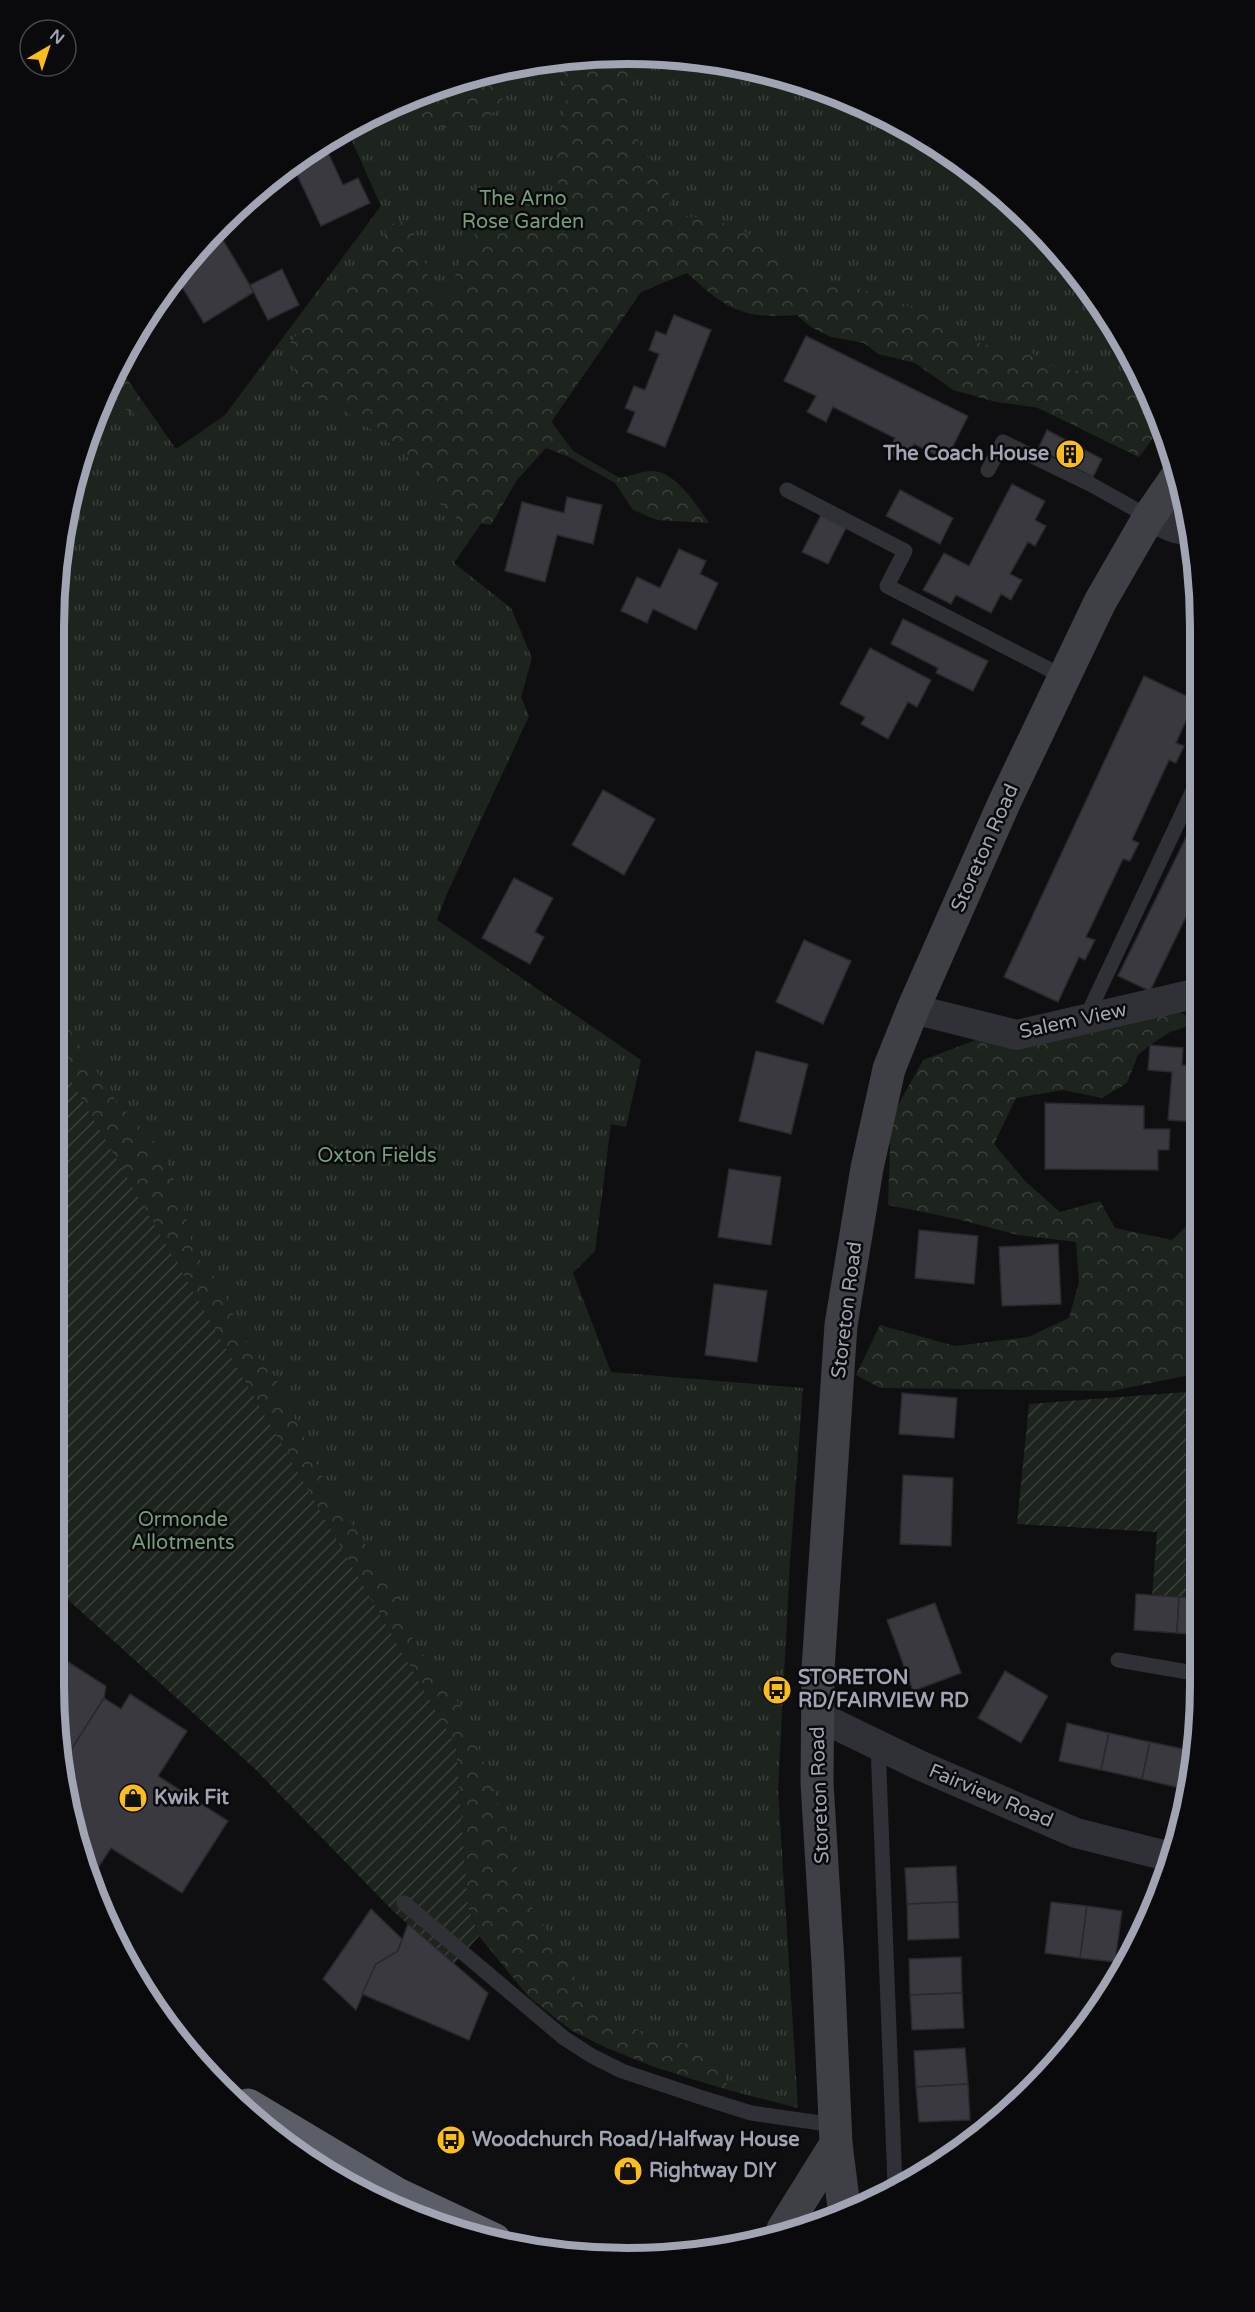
<svg xmlns="http://www.w3.org/2000/svg" width="1255" height="2312" font-family="'Varela Round',sans-serif">
<defs>
<pattern id="grass-tufts" width="24" height="20" patternUnits="userSpaceOnUse" patternTransform="scale(1.5)"><rect width="24" height="20" fill="#1c241d"/><path d="M3 7l-1-3M5 7V3M7 7l1-3M15 17l-1-3M17 17v-4M19 17l1-3" fill="none" stroke="#3a413b"/></pattern>
<pattern id="forest-crowns" width="20" height="18" patternUnits="userSpaceOnUse" patternTransform="scale(1.5)"><rect width="20" height="18" fill="#1c241d"/><path d="M2 6a3 3 0 1 1 6 0M12 15a3 3 0 1 1 6 0" fill="none" stroke="#3a413b"/></pattern>
<pattern id="garden-furrows" width="10" height="10" patternUnits="userSpaceOnUse" patternTransform="scale(1.5)"><rect width="10" height="10" fill="#1c241d"/><path d="M-1 1l2-2M0 10L10 0M9 11l2-2" fill="none" stroke="#3a413b"/></pattern>
</defs>
<rect width="100%" height="100%" fill="#0f0f11"/>
<polygon fill="url(#grass-tufts)" points="590,55 702,59 812,84 914,131 1006,197 1104,309 1162,425 1139,457 680,235 454,563 511,608 532,658 521,697 529,716 446,896 437,920 641,1060 626,1127 611,1124 595,1251 573,1273 611,1372 803,1388 790,1562 778,1789 798,2108 728,2090 652,2066 605,2047 571,2030 529,1997 479,1936 456,1746 55,1053 55,590 74,479 119,368 176,449 225,415 381,206 347,130 374,113 479,74"/>
<g fill="url(#forest-crowns)">
<path d="M590,55l64,2 -21,25 -11,37 46,66 3,32c11,0 23,-1 33,1 43,9 81,36 110,67l36,1 35,10 34,15 33,23 37,12 33,1 31,19 47,10 34,-6 28,55 -23,32 -99,-49 -44,-6 -43,-12 -38,-27 -37,-9 -14,-11 -33,-6 -20,-10 -14,-12c-55,4 -70,-5 -110,-42l-46,19 -90,129 22,30 47,27c10,-2 22,-7 32,-7 23,0 45,34 57,52l-52,-3 -24,-10 -18,-27 -46,-26 -23,-9 -29,32 -26,45 -31,-4 -22,-19 -29,-44 -41,-31 -39,-26 -29,-9 -10,-49 28,-36 61,-52 8,-30 20,-5 16,32 9,43h16l22,-59 34,-11 36,-2 22,-26 -9,-34 15,-72 -6,-15 -9,-15z"/>
<path d="M502,70c16,18 -11,52 -31,57 -24,5 -56,-5 -72,-23l80,-30z"/>
<polygon points="119,368 162,429 107,399"/>
<polygon points="1166,1004 1198,1023 1170,1032 1150,1045 1138,1055 1127,1083 1102,1098 1063,1090 1016,1098 994,1144 1026,1182 1060,1212 1100,1201 1115,1228 1172,1240 1198,1215 1199,1373 1112,1391 880,1388 856,1375 880,1325 955,1346 1028,1337 1069,1318 1079,1282 1076,1242 1018,1235 957,1219 888,1205 891,1118 923,1060 1002,1030"/>
<polygon points="55,1013 71,1032 113,1097 163,1152 183,1204 194,1253 220,1284 245,1341 276,1379 328,1488 397,1592 413,1641 459,1704 481,1754 511,1842 524,1896 559,1948 583,1994 615,2022 668,2041 700,2046 722,2063 728,2090 652,2066 605,2047 571,2030 529,1997 479,1936 468,1907 456,1746 55,1053"/>
</g>
<g fill="url(#garden-furrows)">
<polygon points="55,1053 456,1746 468,1907 479,1936 454,1964 393,1911 255,1769 54,1587"/>
<polygon points="1199,1391 1199,1621 1150,1622 1157,1532 1017,1524 1029,1404"/>
</g>
<g fill="#39393f" stroke="#29292d" stroke-width="1.5">
<polygon points="324,144 343,185 358,178 370,203 321,226 292,164"/>
<polygon points="217,230 254,292 204,323 176,277 196,250"/>
<polygon points="282,269 299,305 268,320 250,285"/>
<polygon points="674,315 711,330 665,447 627,432 635,412 625,408 634,386 645,390 659,354 649,350 656,331 666,335"/>
<polygon points="806,336 968,416 946,460 914,444 905,462 887,453 895,438 833,407 826,422 807,412 816,396 784,381"/>
<polygon points="1047,430 1102,459 1093,477 1038,449"/>
<polygon points="1012,484 1045,501 1035,520 1046,526 1035,546 1028,542 1010,574 1022,580 1011,600 1001,594 991,613 956,595 951,604 923,590 944,553 969,566"/>
<polygon points="900,490 953,518 940,544 886,516"/>
<polygon points="567,497 602,505 593,544 557,535 545,582 505,571 522,502 564,513"/>
<polygon points="821,515 846,528 828,564 802,552"/>
<polygon points="679,549 706,561 700,574 718,583 696,630 653,609 647,623 621,611 637,577 660,588"/>
<polygon points="903,619 988,661 973,691 936,673 938,668 891,644"/>
<polygon points="870,648 931,680 917,707 908,702 888,739 861,724 865,717 840,704"/>
<polygon points="1144,676 1195,700 1176,743 1184,746 1176,763 1169,760 1132,840 1139,843 1130,861 1123,859 1086,937 1095,940 1085,960 1079,957 1058,1002 1004,977"/>
<polygon points="603,790 655,819 624,875 572,845"/>
<polygon points="1197,815 1197,894 1150,991 1118,976"/>
<polygon points="514,878 553,898 535,932 544,937 530,964 482,938"/>
<polygon points="804,940 851,961 823,1024 776,1002"/>
<polygon points="1150,1045 1183,1048 1182,1065 1198,1066 1198,1122 1168,1120 1172,1072 1148,1070"/>
<polygon points="756,1051 808,1064 791,1134 739,1121"/>
<polygon points="1045,1103 1144,1106 1144,1129 1170,1129 1169,1150 1158,1150 1158,1170 1045,1169"/>
<polygon points="729,1169 781,1177 771,1245 718,1237"/>
<polygon points="919,1230 978,1236 974,1284 915,1278"/>
<polygon points="1058,1244 1061,1304 1002,1306 999,1247"/>
<polygon points="714,1284 767,1291 757,1362 705,1355"/>
<polygon points="902,1393 957,1398 954,1438 899,1434"/>
<polygon points="903,1475 953,1478 951,1546 900,1544"/>
<polygon points="1136,1594 1179,1597 1177,1633 1134,1630"/>
<polygon points="1179,1597 1199,1599 1200,1635 1177,1633"/>
<polygon points="935,1603 961,1673 913,1691 887,1620"/>
<polygon points="54,1653 106,1686 104,1698 66,1758 54,1684"/>
<polygon points="1005,1671 1048,1696 1021,1743 978,1718"/>
<polygon points="130,1694 187,1731 158,1776 228,1821 182,1893 111,1848 90,1880 85,1869 66,1758 104,1698 121,1709"/>
<polygon points="1067,1723 1109,1733 1101,1770 1059,1761"/>
<polygon points="1109,1733 1150,1742 1142,1779 1101,1770"/>
<polygon points="1150,1742 1193,1751 1184,1789 1142,1779"/>
<polygon points="1193,1751 1195,1751 1189,1790 1184,1789"/>
<polygon points="956,1866 958,1902 907,1904 905,1868"/>
<polygon points="958,1902 959,1938 908,1940 907,1904"/>
<polygon points="1051,1902 1087,1906 1080,1958 1045,1953"/>
<polygon points="1087,1906 1122,1911 1115,1962 1080,1958"/>
<polygon points="371,1909 402,1939 398,1951 376,1964 356,2010 323,1979"/>
<polygon points="408,1924 488,1993 469,2040 362,1994 376,1964 398,1951"/>
<polygon points="961,1957 962,1993 910,1995 909,1959"/>
<polygon points="962,1993 964,2028 912,2030 910,1995"/>
<polygon points="965,2048 968,2084 916,2087 914,2051"/>
<polygon points="968,2084 970,2120 919,2122 916,2087"/>
</g>
<g fill="none" stroke-linecap="round" stroke-linejoin="round">
<g stroke="#303136" stroke-width="15">
<polyline points="988,470 1003,442 1092,485 1149,517"/>
<polyline points="787,490 905,551 887,586 1064,677"/>
<polyline points="1085,1020 1197,782"/>
<polyline points="1118,1660 1200,1674"/>
<polyline points="878,1745 895,2185"/>
<polyline points="404,1903 564,2038 592,2056 622,2071 700,2097 751,2113 835,2125"/>
</g>
<g stroke="#303136" stroke-width="30">
<polyline points="1149,517 1175,528 1191,531"/>
<polyline points="913,1009 1017,1035 1198,993"/>
<polyline points="818,1716 919,1765 1076,1833 1171,1857"/>
</g>
<g stroke="#3e4046" stroke-width="33">
<polyline points="845,2215 836,2144 828,1963 817,1783 818,1669 841,1325 867,1168 889,1069 913,1009 1005,801 1100,602 1149,517 1178,475"/>
<polyline points="783,2229 836,2144"/>
</g>
<polyline stroke="#5c5e67" stroke-width="33" points="248,2105 397,2194 495,2240"/>
</g>
<defs>
<g id="building-disc" transform="scale(1.5)"><circle r="9.5" fill="#fbbc1d" stroke="#0a0a0c"/><path d="M-4-6H4V6H1V3H-1V6H-4ZM-2.5-4.3h1.7v1.8h-1.7ZM.8-4.3h1.7v1.8H.8ZM-2.5-1h1.7V.8h-1.7ZM.8-1h1.7V.8H.8Z" fill="#111"/></g>
<g id="bus-disc" transform="scale(1.5)"><circle r="9.5" fill="#fbbc1d" stroke="#0a0a0c"/><path d="M-5-6H5V4H4V6H2V4H-2V6H-4V4H-5ZM-3.5-4V0h7V-4ZM-3.5 1.2v1.5H-2V1.2ZM2 1.2v1.5H3.5V1.2Z" fill="#111"/></g>
<g id="shop-disc" transform="scale(1.5)"><circle r="9.5" fill="#fbbc1d" stroke="#0a0a0c"/><path d="M-5-2.5h2.3a2.7 3.5 0 0 1 5.4 0H5L5.5 6h-11ZM-1.5-2.5h3a1.5 2.3 0 0 0-3 0Z" fill="#111"/></g>
</defs>
<g fill-rule="evenodd">
<use href="#building-disc" x="1070" y="454"/>
<use href="#bus-disc" x="777" y="1690"/>
<use href="#shop-disc" x="133" y="1798"/>
<use href="#bus-disc" x="451" y="2140"/>
<use href="#shop-disc" x="628" y="2171"/>
</g>
<g text-anchor="middle" dominant-baseline="central" stroke-width="5" stroke-linejoin="round" paint-order="stroke">
<g font-size="20" fill="#759f7a" stroke="#0a0a0c">
<text x="523" y="199">The Arno<tspan x="523" dy="23">Rose Garden</tspan></text>
<text x="377" y="1156">Oxton Fields</text>
<text x="183" y="1520">Ormonde<tspan x="183" dy="23">Allotments</tspan></text>
</g>
<g font-size="20" font-weight="bold" fill="#a0a4b3" stroke="#0a0a0c" text-anchor="start">
<text x="1049" y="454" text-anchor="end">The Coach House</text>
<text x="798" y="1678">STORETON<tspan x="798" dy="23">RD/FAIRVIEW RD</tspan></text>
<text x="154" y="1798">Kwik Fit</text>
<text x="472" y="2140">Woodchurch Road/Halfway House</text>
<text x="649" y="2171">Rightway DIY</text>
</g>
<g font-size="20" fill="#a0a4b3" stroke="#0a0a0c">
<text transform="translate(985 848) rotate(-66)">Storeton Road</text>
<text transform="translate(1073 1021) rotate(-12)">Salem View</text>
<text transform="translate(847 1310) rotate(-83)">Storeton Road</text>
<text transform="translate(820 1795) rotate(-92)">Storeton Road</text>
<text transform="translate(991 1796) rotate(23)">Fairview Road</text>
</g>
</g>
<path d="M0 0H1255V2312H0ZM627 64H627A563 563 0 0 1 1190 627V1685A563 563 0 0 1 627 2248H627A563 563 0 0 1 64 1685V627A563 563 0 0 1 627 64Z" fill="#0a0a0c" fill-rule="evenodd"/>
<path fill="none" stroke="#a0a4b3" stroke-width="8" d="M627 64H627A563 563 0 0 1 1190 627V1685A563 563 0 0 1 627 2248H627A563 563 0 0 1 64 1685V627A563 563 0 0 1 627 64Z"/>
<g transform="translate(48 48) rotate(39)"><circle r="28" fill="#0a0a0c" stroke="#46484f" stroke-width="1.5"/>
<path d="M0-4.5L10 22L0 15L-10 22Z" fill="#fbbc1d"/>
<text y="-9" font-size="16" font-weight="bold" text-anchor="middle" fill="#a0a4b3">N</text>
</g>
</svg>
